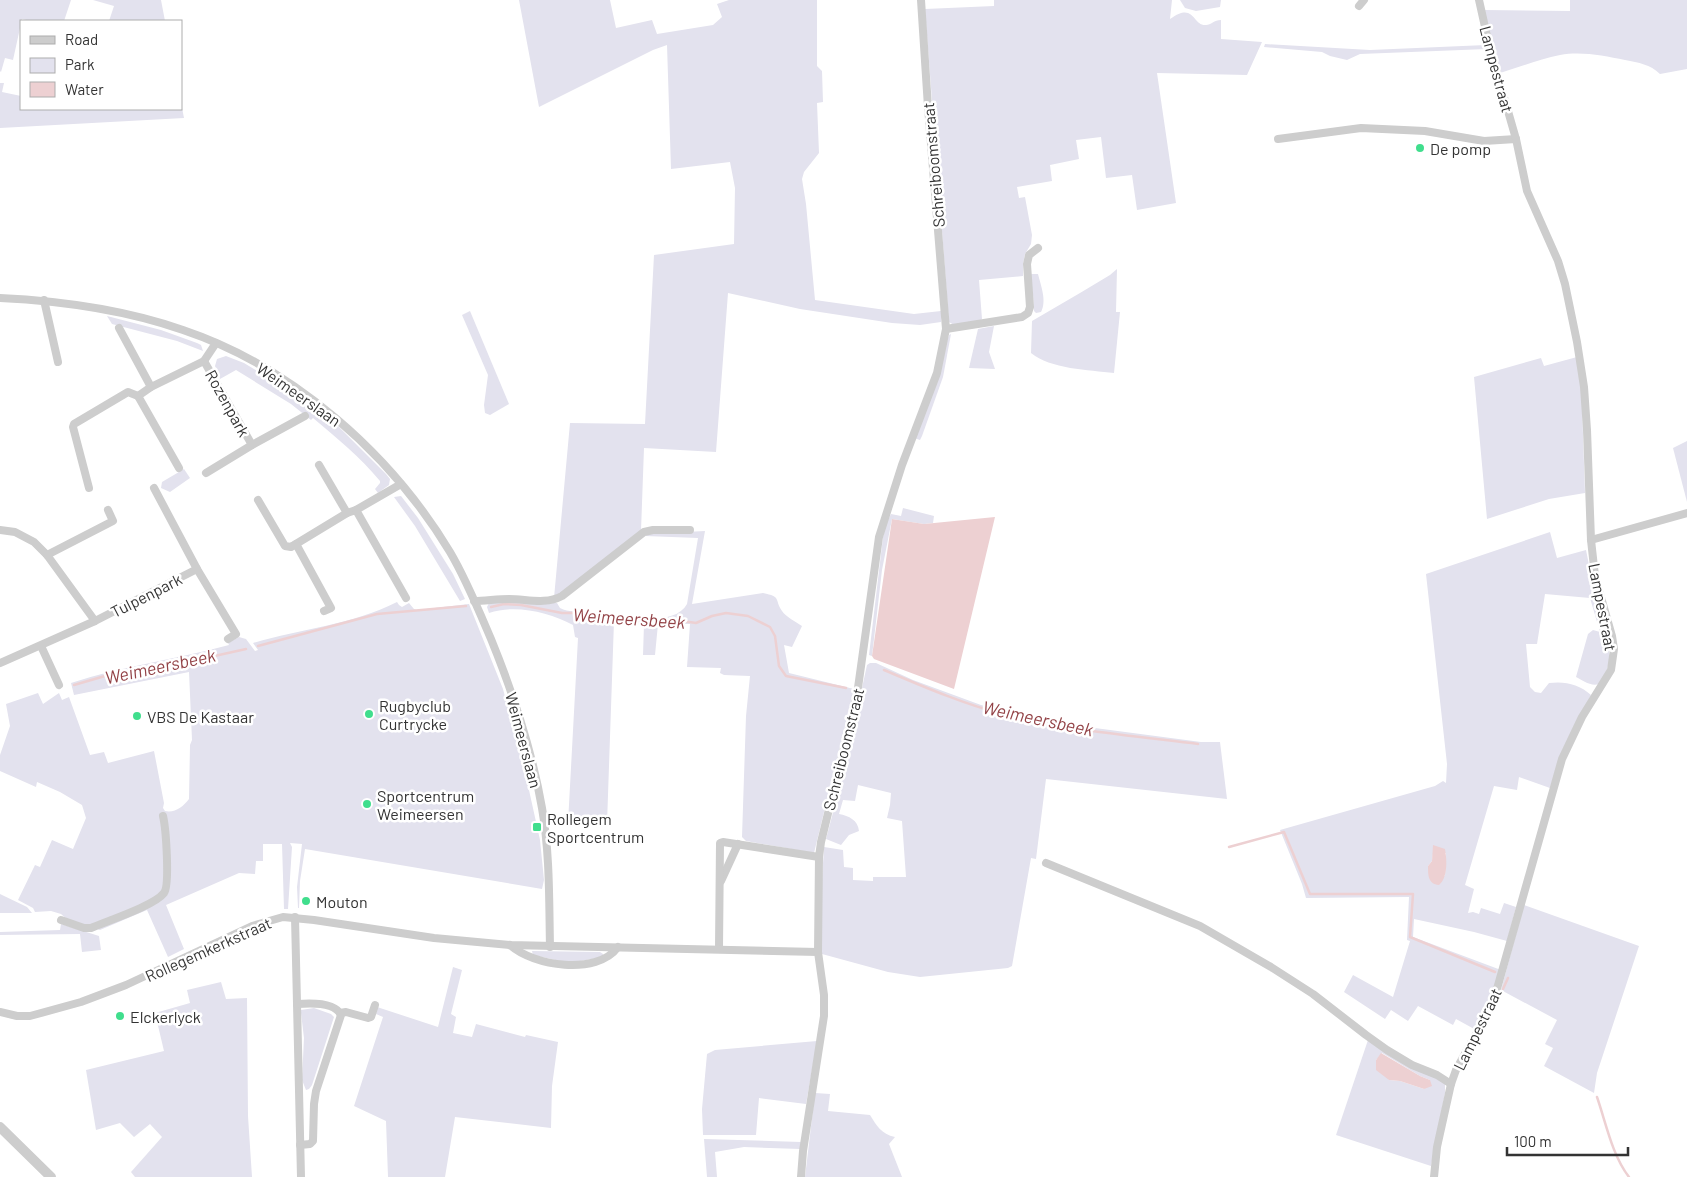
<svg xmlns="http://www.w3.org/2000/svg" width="1687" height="1177" font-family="Barlow,sans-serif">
<rect width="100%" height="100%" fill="#fff"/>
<g fill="#e3e2ee" fill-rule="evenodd">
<polygon points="0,0 71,0 64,21 31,21 22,19 13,60 5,58 1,72 0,71"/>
<polygon points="93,0 161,0 165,21 109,21 114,6"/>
<polygon points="519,0 610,0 616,28 652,20 657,34 713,25 722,17 717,4 729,0 817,0 817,66 822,71 823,102 817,103 819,153 804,172 802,179 806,204 815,300 914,314 941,311 941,322 920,325 892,323 800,309 728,293 716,452 644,448 641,531 560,595 554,598 570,423 645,424 654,255 734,244 735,188 730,162 671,169 667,45 653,50 539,107"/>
<path d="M994,0h178l-2,19c25,-18 22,7 36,6 5,0 8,-5 15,-5v19l41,3 -15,33 -90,-2 19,130 -39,7 -5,-35 -26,3 -5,-41 -25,3 3,19 -29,6 2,16 -35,6 2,11 6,-1 7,38 -1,9 -6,10 -2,10v12l-44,4 3,39 -2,2 -26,4 -5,-3 -24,-313 69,-3z"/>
<polygon points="1180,0 1221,0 1220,7 1196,11 1185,8"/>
<path d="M1570,0h117v69l-27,5c-10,-10 -21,-11 -35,-14 -21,-4 -43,-9 -65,-5 -20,4 -40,12 -60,18l-16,-63 86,1z"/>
<polygon points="1265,44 1370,50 1486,45 1487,49 1360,54 1347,60 1330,56 1322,52 1264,47"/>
<polygon points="0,83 4,83 2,92 21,96 21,109 181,109 181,103 184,118 0,128"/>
<path d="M1117,269l-1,43h4l-6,61c-25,-3 -64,-4 -83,-20l1,-32 48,-28 30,-18z"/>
<path d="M1029,274h9c3,12 9,27 3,38l-5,1 -2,-2 -1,-17z"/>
<polygon points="470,311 509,404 490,415 485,413 484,405 488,375 462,315"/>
<polygon points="107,316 161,330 197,343 201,345 203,351 177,341 112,324"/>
<polygon points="994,326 989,352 995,369 969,368 978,329"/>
<polygon points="951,334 943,377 922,436 920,440 914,438 949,335"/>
<path d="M226,356l18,7 49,30 44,32 49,49 4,5 -1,6 -11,8 -3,-4 5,-6v-2c-20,-24 -43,-43 -67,-63l-2,2 -20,-16 -55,-34 -16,9 -5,-13 2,-7z"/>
<polygon points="1577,357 1581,376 1585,493 1549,499 1487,519 1474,377 1541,358 1544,366"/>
<polygon points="1687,441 1687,502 1673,448"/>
<polygon points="184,469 190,478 170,492 161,488 162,482"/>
<polygon points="401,496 418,518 453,574 465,599 460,601 415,526 394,497"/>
<polygon points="903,508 934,516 933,523 924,524 892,519 882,570 872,656 869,655 883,537 886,524 891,514 901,516"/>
<path d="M705,531l-13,73 71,-11c19,4 11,6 19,18 4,6 14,11 20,15l-10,21 -8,-2 5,28 65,16 -40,164 -68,-12 -4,-4 4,-121 4,-40 -26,-1 -4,-2 1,-5 -34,-1 3,-43h-32l-3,31h-12l1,-31 -30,-3 -7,203 -39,-1 10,-185 -3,-1 -2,-12c-24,-13 -58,-21 -84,-12l-2,-6 2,-4 25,-2 43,2 3,5c9,5 17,2 26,3 25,2 86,20 101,-7l11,-66 -53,-2 1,-2z"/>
<path d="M1550,532l7,26 29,-8 5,25 14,53 5,30 -4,15 -7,11c-8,3 -17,-4 -23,-7l12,-43 5,-4 7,2 -10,-34 -45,-4 -8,50h-11l4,43 5,5 6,1 8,-10c16,-2 30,1 42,12l-29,56 -12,37 -31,-11 -2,13 -23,-4 -29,99 9,4 -6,24 5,-1 6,2 2,-6 19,6 4,-11 12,4 -9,34 -33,-9 -60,-13 -1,18 88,33 -9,29 -16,31 -20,-11 -3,6 -35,-19 -10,15 -17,-11 -6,9 -41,-27 9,-17 40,22 17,-56 -3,-1 2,-43 -103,1 -4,-14 -22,-54 155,-44 8,-5 3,2 1,-19 -21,-190zM1446,853l-1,23 -17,-10 4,-5 1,-7z"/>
<path d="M397,602l2,3 3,2 7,-4 5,6 3,1 52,-6 34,85 24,92 13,59 4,40 -2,9 -237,-40 -5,32 -1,27h-1l-1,-21 5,-43 -12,-1 2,4 -4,62h-4l-2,-65h-19v17h-7l-1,13 -16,-1 -73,32 18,44 -16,8 -21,-47 -47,20 -31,-9 -8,-7 -10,-3 -16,1 -2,-4 -15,-8 17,-35 5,2 12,-27 21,9 13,-31 -4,-13 -22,-13 -23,-10 -1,5 -36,-16v-16l10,-29 -4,-22 32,-11 5,11 16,-11 3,7 7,-3 21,58 14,-3 4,11 46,-12 10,52 -1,5 2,3c10,2 18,-4 24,-12l1,-54 2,-5 -3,-68 -115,23 -3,-12c52,-17 106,-24 158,-38l-1,-2 11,-6 7,2 9,12 3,-1 -5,-7c47,-14 99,-18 144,-41z"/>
<path d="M870,663h6l37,17 68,25 22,6 54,12 144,19h19l7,57 -181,-20 -10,80 -5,-1 -19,108 -4,2 -88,9 -32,-5 -66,-18 -2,-41 4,-66 19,3 1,17 9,1v12l20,1v-4h33l-4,-56 -15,-3 3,-13 1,-12 -33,-8 -3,16 -12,-1 -4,14c10,2 19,6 20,17l-10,4 -8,10 -15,-6 18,-68 23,-106z"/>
<polygon points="0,894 27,907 32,913 0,913"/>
<polygon points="1524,905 1639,946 1597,1073 1594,1093 1544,1066 1553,1048 1545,1044 1557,1020 1501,990"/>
<polygon points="61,924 99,936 101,950 82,952 80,934 0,935 0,932 60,930"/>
<polygon points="532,951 600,952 603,954 603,957 569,963 533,955"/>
<polygon points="453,967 462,970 451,1014 456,1017 453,1033 472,1037 476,1024 525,1037 526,1035 558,1042 552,1086 551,1128 455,1117 445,1177 388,1177 386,1121 354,1106 383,1017 376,1014 377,1007 438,1027"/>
<polygon points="221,982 226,999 247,998 248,1116 252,1177 135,1177 131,1172 162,1137 150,1124 134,1137 120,1123 96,1130 86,1070 164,1051 155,1013 190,1003 187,990"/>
<polygon points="314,1008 331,1014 334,1017 312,1085 309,1089 306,1090 302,1080 304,1038 301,1013 301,1010"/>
<path d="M1368,1040l69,38 8,6v9l-14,73 -95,-31zM1382,1053l38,23 10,4 -6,9 -24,-8 -11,-1 -13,-20z"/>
<polygon points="817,1041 806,1104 759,1098 756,1135 703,1135 702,1109 707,1054 715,1050"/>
<path d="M815,1093l15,1 -2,17 42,4c7,11 11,19 25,22l-6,7 13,33h-97z"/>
<polygon points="704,1139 801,1142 800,1149 744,1147 715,1152 717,1177 707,1177"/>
</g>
<g fill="#edd0d2">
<polygon points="995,517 954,689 874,659 872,656 892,519 924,524"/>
<path d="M1433,845l12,4c2,11 3,29 -6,36 -11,-1 -11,-10 -11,-19l4,-5z"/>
<polygon points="1381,1053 1420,1076 1430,1080 1432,1086 1424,1089 1400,1081 1389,1080 1376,1070 1376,1060"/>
</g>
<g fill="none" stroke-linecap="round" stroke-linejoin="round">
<g stroke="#edd0d2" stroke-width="2.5">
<polyline points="491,607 504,604 521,605 562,613 585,613 648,623 676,620 696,623 712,616 726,613 748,616 770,627 775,636 779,666 786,676 846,688"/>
<polyline points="258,646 377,614 466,606"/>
<path d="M884,670c38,16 77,33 118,44 64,16 131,22 196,30"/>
<polyline points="74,685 105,676 138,669 189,659 210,657 246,649"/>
<polyline points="1229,847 1284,832 1310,894 1413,894 1410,937 1495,972"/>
<polyline points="1503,989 1508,978"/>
<path d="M1597,1097c9,26 15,58 32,80"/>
</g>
<g stroke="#cdcdcd" stroke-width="8">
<polyline points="1359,6 1364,0"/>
<polyline points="1278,139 1361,128 1425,131 1484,141 1516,139"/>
<path d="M0,298c63,3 123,11 183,32 110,37 208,124 267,222 16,27 29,59 41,87 22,54 41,111 51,169 8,46 7,92 8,139"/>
<polyline points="44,300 58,362"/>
<polyline points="119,328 151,387"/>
<polyline points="946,329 1022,317 1028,313 1030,307 1027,264 1029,255 1038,248"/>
<polyline points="204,361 252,445"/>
<polyline points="319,465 347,513"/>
<polyline points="179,468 138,396 151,387 204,361 216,343"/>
<polyline points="206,473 252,445 305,416"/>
<polyline points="89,488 73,427 74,424 128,392 138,396"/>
<polyline points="154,488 197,569 236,634 228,639"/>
<polyline points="258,500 285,546 291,547 347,513 356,510 401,484"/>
<polyline points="356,510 406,598"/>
<polyline points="0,530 15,532 34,542 47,555 95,621"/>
<polyline points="1591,540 1687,513"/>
<polyline points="296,544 331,608 324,611"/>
<polyline points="47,555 113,521 108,510"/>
<path d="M474,601c11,0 23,-2 35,-2 18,0 36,6 53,-3l82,-64 9,-2h37"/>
<polyline points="41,646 59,685"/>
<polyline points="0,663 95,621 197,569"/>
<polyline points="1046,863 1200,926 1271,967 1313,994 1366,1035 1387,1050 1412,1065 1437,1075 1451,1084"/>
<polyline points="721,881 738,844"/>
<polyline points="295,917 301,1177"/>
<path d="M61,920l23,8h7c16,-7 63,-22 73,-35 6,-8 2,-64 -1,-77"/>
<path d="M510,945c23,21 87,31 108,2"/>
<polyline points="719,948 720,843 723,842 819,857"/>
<path d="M297,1004c12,-1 38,-2 44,11l-25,76 -2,13 -1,37 -3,3 -10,1"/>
<polyline points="0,1012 17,1016 30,1016 81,1002 126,985 252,926 283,917 314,920 434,938 510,945 818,952"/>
<polyline points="340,1013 346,1012 368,1018 371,1017 375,1005"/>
<polyline points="801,1177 803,1151 824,1016 824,995 818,952 819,857 821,842 857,695 879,537 902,465 937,373 946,329 928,107 921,0"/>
<polyline points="1434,1177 1437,1147 1451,1084 1456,1070 1493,1003 1562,759 1582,717 1611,670 1614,649 1612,636 1595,576 1591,540 1587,430 1584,387 1577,342 1565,284 1558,261 1527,191 1516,139 1489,45 1479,0"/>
</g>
<polyline stroke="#cdcdcd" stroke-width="10" points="0,1127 51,1177"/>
</g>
<g fill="#40de8d" stroke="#fff" stroke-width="2">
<circle cx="1420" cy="148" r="5"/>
<circle cx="369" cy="714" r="5"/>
<circle cx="137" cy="716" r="5"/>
<circle cx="367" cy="804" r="5"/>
<rect x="532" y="822" width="10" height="10" rx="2.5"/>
<circle cx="306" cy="901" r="5"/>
<circle cx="120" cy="1016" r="5"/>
</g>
<g text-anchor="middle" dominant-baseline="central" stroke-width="5" stroke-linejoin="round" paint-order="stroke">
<g font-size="16" fill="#333" stroke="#fff">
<text transform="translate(1497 69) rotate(75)">Lampestraat</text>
<text transform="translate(933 165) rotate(-95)">Schreiboomstraat</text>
<text transform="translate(299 394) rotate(35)">Weimeerslaan</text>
<text transform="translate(228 403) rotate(61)">Rozenpark</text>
<text transform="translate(146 595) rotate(-27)">Tulpenpark</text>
<text transform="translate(1603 607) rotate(79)">Lampestraat</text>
<text transform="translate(524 740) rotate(75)">Weimeerslaan</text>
<text transform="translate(843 749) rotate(-76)">Schreiboomstraat</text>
<text transform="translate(208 949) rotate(-24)">Rollegemkerkstraat</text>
<text transform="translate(1477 1029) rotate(-64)">Lampestraat</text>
</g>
<g font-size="16" fill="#333" stroke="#fff" text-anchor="start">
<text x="1430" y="148">De pomp</text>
<text x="379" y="705">Rugbyclub<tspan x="379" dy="18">Curtrycke</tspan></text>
<text x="147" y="716">VBS De Kastaar</text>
<text x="377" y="795">Sportcentrum<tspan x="377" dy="18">Weimeersen</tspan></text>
<text x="547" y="818">Rollegem<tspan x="547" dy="18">Sportcentrum</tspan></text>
<text x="316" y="901">Mouton</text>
<text x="130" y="1016">Elckerlyck</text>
</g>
<g font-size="18" font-style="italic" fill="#934347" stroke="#fff">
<text transform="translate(629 618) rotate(4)">Weimeersbeek</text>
<text transform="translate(160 666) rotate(-12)">Weimeersbeek</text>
<text transform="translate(1038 718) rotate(12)">Weimeersbeek</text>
</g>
</g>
<rect x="20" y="20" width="162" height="90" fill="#ffffff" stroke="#adadad"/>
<rect x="30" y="36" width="25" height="8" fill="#cdcdcd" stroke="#adadad"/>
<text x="65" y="45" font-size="15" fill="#333333">Road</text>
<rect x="30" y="58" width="25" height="15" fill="#e3e2ee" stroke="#adadad"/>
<text x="65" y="70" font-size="15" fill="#333333">Park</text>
<rect x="30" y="82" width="25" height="15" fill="#edd0d2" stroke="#adadad"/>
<text x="65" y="95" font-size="15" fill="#333333">Water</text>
<path d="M1507 1147v8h121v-8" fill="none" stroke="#333333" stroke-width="2.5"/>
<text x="1514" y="1147" font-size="15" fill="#333333" stroke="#ffffff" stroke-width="4" paint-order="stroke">100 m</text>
</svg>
